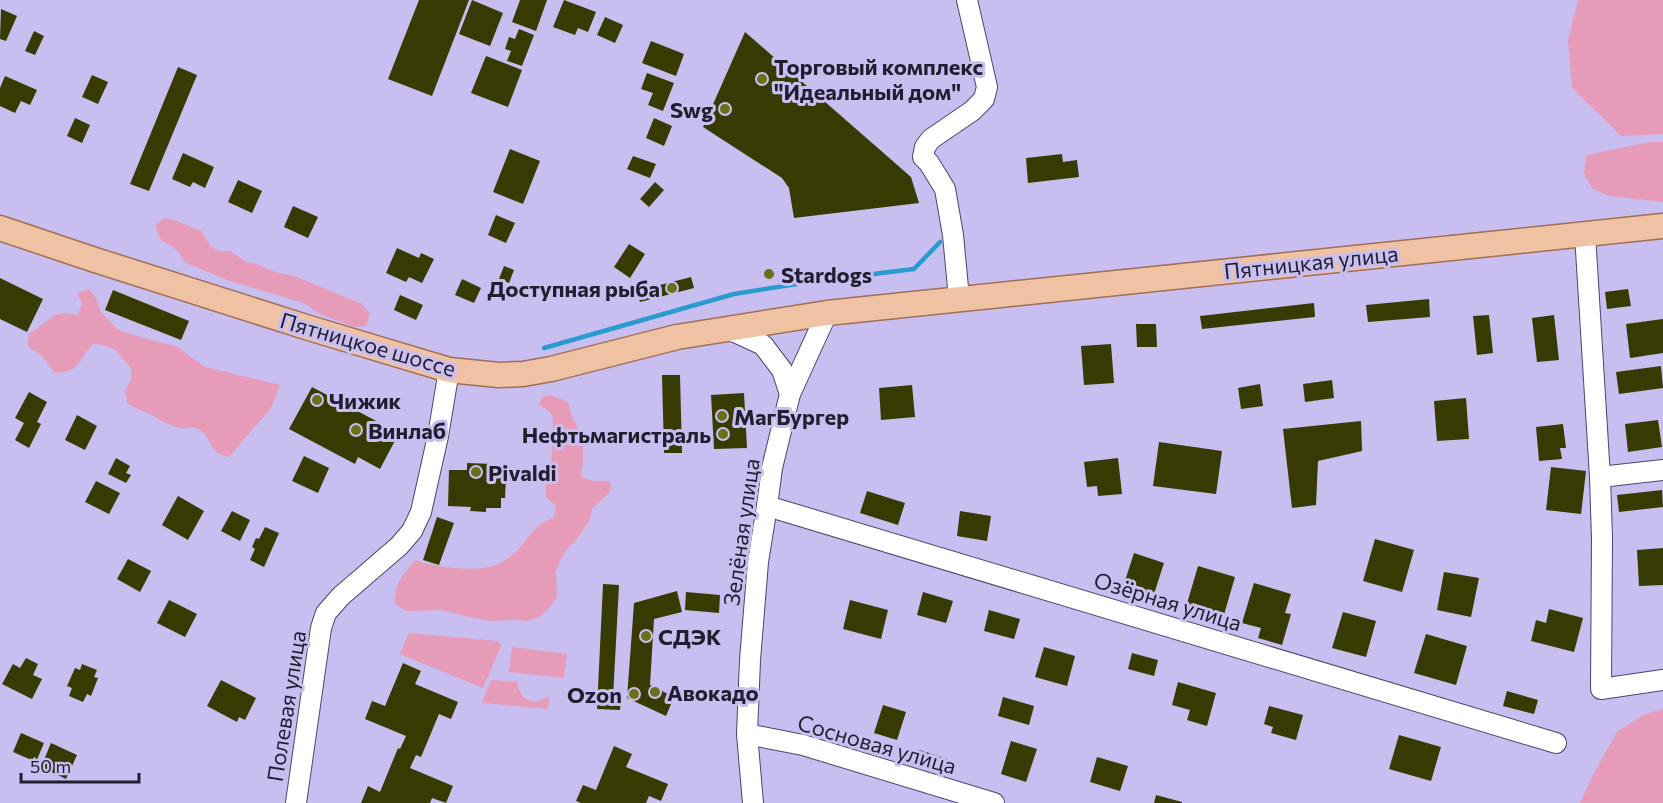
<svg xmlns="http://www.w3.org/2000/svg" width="1663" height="803" font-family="Commissioner,sans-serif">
<rect width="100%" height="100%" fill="#c8bef0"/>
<g fill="#e69bb9">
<polygon points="1578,0 1663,0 1663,134 1621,136 1572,88 1568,40"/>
<polygon points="1649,142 1663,142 1663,202 1609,196 1593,189 1584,174 1586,156 1596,153"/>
<path d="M164,218l10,2 27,11 10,16 9,4h10l16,11 10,2 19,8 19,4 68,28 8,9 -4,13 -11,1 -35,-13 -16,-11 -74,-22 -46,-19c-9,-24 -26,-11 -28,-38z"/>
<path d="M89,289l8,10 3,12 18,19 36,11 22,5 29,21 75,18 -9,23 -42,49c-4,-1 -10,-3 -13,-5 -8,-8 -8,-21 -21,-24 -4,-1 -9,1 -13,0 -14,-2 -23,-9 -34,-15 -8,-3 -14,-5 -21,-10l-2,-12 6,-11v-12l-16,-18 -11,-5 -11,-1c-16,17 -11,27 -38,29l-15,-19 -10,-6 -3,-5 2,-9 26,-19 11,-2 12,2 4,-12 -5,-10z"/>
<path d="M550,395l18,7 3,12 11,23 1,23 -2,17 13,4h17l-1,11 -18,17 -2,11 -14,20 -9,9 -6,10 -5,12 1,26 -8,11 -10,9 -12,4 -12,-1 -26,1 -24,-5 -23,-6 -36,1 -11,-7c0,-24 7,-26 20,-44 18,7 58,12 78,6 8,-2 17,-9 23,-14 7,-7 12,-15 18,-22 6,-6 12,-9 20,-13l2,-11 -10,-9v-12l5,-10 2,-58 -4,-6 -10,-6 3,-8z"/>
<polygon points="409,633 497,641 500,643 501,646 483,688 400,654"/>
<polygon points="512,647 567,654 564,678 509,672"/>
<path d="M491,680l26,2c3,19 17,25 32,14l-1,13 -66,-6z"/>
<polygon points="1663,709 1663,803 1580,803 1594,773 1617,732 1643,715"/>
</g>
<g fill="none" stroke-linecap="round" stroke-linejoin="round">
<polyline stroke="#2a9bce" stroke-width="4.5" points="544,348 734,294 809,282 914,269 940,242"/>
</g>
<g fill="#373b02">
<polygon points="419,0 469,0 432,96 388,79"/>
<polygon points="472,0 503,13 490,46 459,34"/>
<polygon points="520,0 547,0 536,31 512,22"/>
<polygon points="564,0 596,12 588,32 578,28 575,35 553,27"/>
<polygon points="1,9 17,16 6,41 0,39"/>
<polygon points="605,17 623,25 615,43 597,35"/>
<polygon points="519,29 534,35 522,66 507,61 511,51 505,49 509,37 515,39"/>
<polygon points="34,31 44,36 35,55 25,51"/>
<polygon points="745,32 911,177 919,203 794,218 789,188 782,178 703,127"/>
<polygon points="651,41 684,54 676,76 642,63"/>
<polygon points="486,56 522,70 508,107 471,93"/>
<polygon points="178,67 197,75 149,191 130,184"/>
<polygon points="647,73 674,83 663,111 648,105 653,93 641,89"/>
<polygon points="92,75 108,82 98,104 82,97"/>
<polygon points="5,76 37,90 30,105 21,101 15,113 0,106 0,88"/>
<polygon points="75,118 90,125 82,143 67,136"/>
<polygon points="654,118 672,126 664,146 646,138"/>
<polygon points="510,149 540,161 523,204 493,192"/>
<polygon points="183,153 214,167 205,188 193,182 190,187 172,179"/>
<polygon points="1062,154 1063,162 1077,160 1079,177 1028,183 1026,158"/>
<polygon points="633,156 656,164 650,178 627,169"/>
<polygon points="238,180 262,191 252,213 228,202"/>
<polygon points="655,182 664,190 649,207 640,199"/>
<polygon points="293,206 318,217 308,238 284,227"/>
<polygon points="496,215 515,223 506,243 488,235"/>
<polygon points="629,244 645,254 630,278 614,267"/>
<polygon points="397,248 419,258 421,253 434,259 422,283 409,277 406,282 386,273"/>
<polygon points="504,266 514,270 509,283 499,279"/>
<polygon points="691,277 694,288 640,302 637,291"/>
<polygon points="0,278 43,299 27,332 0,319"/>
<polygon points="462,279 481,288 474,303 455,295"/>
<polygon points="1628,289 1631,306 1607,309 1605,292"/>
<polygon points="113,290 189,321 181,340 105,310"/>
<polygon points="400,295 423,305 416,320 394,310"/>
<polygon points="1429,299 1430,317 1368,322 1366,305"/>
<polygon points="1314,303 1315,317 1202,329 1200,316"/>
<polygon points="1489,315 1493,353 1477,355 1473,316"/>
<polygon points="1554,315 1559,360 1537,362 1532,318"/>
<polygon points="1663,319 1663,353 1630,358 1626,324"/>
<polygon points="1136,324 1156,324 1157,347 1137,347"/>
<polygon points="1111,344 1114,383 1084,385 1081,346"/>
<polygon points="1661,366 1663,388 1619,394 1616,372"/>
<polygon points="662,375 680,375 682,453 664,453"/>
<polygon points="1332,380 1334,398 1305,402 1303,384"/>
<polygon points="1260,384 1263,406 1241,409 1238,388"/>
<polygon points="912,385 915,417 881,420 879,388"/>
<polygon points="312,387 399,433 380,469 358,457 355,464 289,429"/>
<polygon points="29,392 47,402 37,422 41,424 29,448 15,440 24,423 15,418"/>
<polygon points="744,393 747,448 714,449 711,395"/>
<polygon points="1466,398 1469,439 1437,441 1434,401"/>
<polygon points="77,415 97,426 85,450 65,440"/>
<polygon points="1658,420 1662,447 1628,452 1625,424"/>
<polygon points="1361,421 1362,451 1318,461 1316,505 1292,508 1283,429"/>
<polygon points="1563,424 1566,448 1560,448 1562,459 1539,461 1536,427"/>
<polygon points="1159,442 1222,451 1216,494 1153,486"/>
<polygon points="304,456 329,468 318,493 292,481"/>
<polygon points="116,458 130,466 126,473 131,475 126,483 108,474"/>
<polygon points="1118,458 1122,494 1098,496 1097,486 1087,487 1084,462"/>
<polygon points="467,463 494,464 493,472 501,472 501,477 506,477 505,498 501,498 501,508 486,508 486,512 470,511 471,507 448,506 449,470 467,470"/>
<polygon points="1551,467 1586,471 1581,514 1546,510"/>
<polygon points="96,481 120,493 109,514 85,502"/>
<polygon points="1662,490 1663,507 1619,512 1617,495"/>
<polygon points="867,491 905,503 898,525 860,513"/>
<polygon points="178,496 204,511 188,540 162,525"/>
<polygon points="232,511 250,520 240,541 221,531"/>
<polygon points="960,511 991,516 987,541 957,536"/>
<polygon points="437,517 454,523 439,565 423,560"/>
<polygon points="265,527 279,533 264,567 250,560 255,549 252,547 256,538 259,539"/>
<polygon points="1375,539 1414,550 1402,592 1363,581"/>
<polygon points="1663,548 1663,585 1639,586 1637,550"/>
<polygon points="1134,553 1164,563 1154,594 1124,584"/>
<polygon points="128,559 151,571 140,592 117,579"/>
<polygon points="1198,566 1235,577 1223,618 1186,607"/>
<polygon points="1444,572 1479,578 1471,617 1437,610"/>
<polygon points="1254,583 1291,594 1285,613 1291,614 1282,645 1258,638 1261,628 1242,623"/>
<polygon points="603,584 619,585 613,698 621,698 620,710 597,709"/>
<polygon points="677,591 682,612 654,619 650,685 674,697 666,716 627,698 634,603"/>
<polygon points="686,592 720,595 719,613 685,610"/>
<polygon points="923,592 953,601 946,623 917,615"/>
<polygon points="169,600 197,614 185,637 157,623"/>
<polygon points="850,600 888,610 881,639 843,629"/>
<polygon points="1549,609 1583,618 1574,652 1531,641 1536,620 1546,623"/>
<polygon points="989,610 1020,619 1014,639 984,631"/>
<polygon points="1343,612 1376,621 1366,657 1332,648"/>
<polygon points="1426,634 1467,646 1456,685 1414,673"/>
<polygon points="1044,647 1075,656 1067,686 1035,677"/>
<polygon points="1132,653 1158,660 1154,676 1128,669"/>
<polygon points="26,658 38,664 33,675 42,679 32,699 2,684 13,664 20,668"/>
<polygon points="403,663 421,671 415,684 458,702 451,719 439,714 421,757 416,755 410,768 453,786 446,803 432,798 430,803 361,803 368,786 380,792 398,748 400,749 406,736 365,719 372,701 385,706"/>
<polygon points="82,664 97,670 94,677 98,678 91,696 87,694 83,702 69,696 72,688 67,686 75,668 80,670"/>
<polygon points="221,680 256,698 245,720 239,717 237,722 207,706"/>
<polygon points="1178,682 1216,693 1207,726 1187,720 1190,710 1172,705"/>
<polygon points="1507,691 1538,700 1534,714 1503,706"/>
<polygon points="1003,697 1034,706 1029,725 998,716"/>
<polygon points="883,705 906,712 897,740 874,733"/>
<polygon points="1269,706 1303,715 1296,740 1271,733 1273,727 1264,724"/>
<polygon points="21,733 44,743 36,762 13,752"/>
<polygon points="1399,735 1441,747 1431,781 1389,769"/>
<polygon points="1011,741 1037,749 1026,782 1001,774"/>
<polygon points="51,743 77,755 66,779 41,767"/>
<polygon points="614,746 632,754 626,767 668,784 661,801 649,796 646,803 581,803 576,801 583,785 596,790"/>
<polygon points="919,750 948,759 944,773 915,764"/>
<polygon points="1097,757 1128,766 1120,791 1090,782"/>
<polygon points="1156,795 1182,802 1182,803 1154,803"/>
</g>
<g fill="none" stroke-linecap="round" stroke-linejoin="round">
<g stroke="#4d446e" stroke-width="22">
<g id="minor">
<polyline points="1585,234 1600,477 1602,538 1601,689 1663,680"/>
<polyline points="959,298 953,235 945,189 929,163 923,157 925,147 931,139 972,111 984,99 987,87 967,0"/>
<polyline points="726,328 763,345 782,370 790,394"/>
<polyline points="1600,477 1663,470"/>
<polyline points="767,506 1556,743"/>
<polyline points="747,734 803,745 994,803"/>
<polyline points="296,803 321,628 326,613 341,596 399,546 412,531 421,512 438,436 449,370"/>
<polyline points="753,803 747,734 750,660 758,562 767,506 772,468 790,394 827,313"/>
</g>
</g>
<g stroke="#a16e54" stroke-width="27">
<polyline id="major" points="0,228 95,260 309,328 449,370 499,375 523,374 551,369 677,337 827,313 1663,226"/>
</g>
<use href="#minor" stroke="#fff" stroke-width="20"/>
<use href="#major" stroke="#efc2a4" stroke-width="24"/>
</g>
<g fill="#6a7017" stroke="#c8bef0" stroke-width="2">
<circle cx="762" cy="79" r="6"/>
<circle cx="725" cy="109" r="6"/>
<circle cx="769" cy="274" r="6"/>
<circle cx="672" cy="288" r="6"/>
<circle cx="317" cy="400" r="6"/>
<circle cx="722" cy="416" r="6"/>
<circle cx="356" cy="430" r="6"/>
<circle cx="723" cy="434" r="6"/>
<circle cx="476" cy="472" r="6"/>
<circle cx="646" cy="636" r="6"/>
<circle cx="655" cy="692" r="6"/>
<circle cx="634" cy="694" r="6"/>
</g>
<g text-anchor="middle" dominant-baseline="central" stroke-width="6" stroke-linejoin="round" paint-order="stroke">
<g font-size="22" font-weight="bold" fill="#221e30" stroke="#c8bef0" text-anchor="start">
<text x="774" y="66">Торговый комплекс<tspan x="774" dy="25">"Идеальный дом"</tspan></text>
<text x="713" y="109" text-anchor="end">Swg</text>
<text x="781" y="274">Stardogs</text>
<text x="660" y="288" text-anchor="end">Доступная рыба</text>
<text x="329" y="400">Чижик</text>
<text x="734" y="416">МагБургер</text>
<text x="368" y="430">Винлаб</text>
<text x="711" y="434" text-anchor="end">Нефтьмагистраль</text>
<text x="488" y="472">Pivaldi</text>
<text x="658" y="636">СДЭК</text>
<text x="667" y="692">Авокадо</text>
<text x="622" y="694" text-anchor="end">Ozon</text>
</g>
<g font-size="22" fill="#221e30" stroke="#c8bef0">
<text transform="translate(1311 262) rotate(-6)">Пятницкая улица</text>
<text transform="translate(368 344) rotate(16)">Пятницкое шоссе</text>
<text transform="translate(741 532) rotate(-82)">Зелёная улица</text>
<text transform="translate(1168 601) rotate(17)">Озёрная улица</text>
<text transform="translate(286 706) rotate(-81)">Полевая улица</text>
<text transform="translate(877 744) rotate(16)">Сосновая улица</text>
</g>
</g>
<path d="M21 773v9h118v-9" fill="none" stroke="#221e30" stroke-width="3"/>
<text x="30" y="773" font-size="18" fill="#221e30" stroke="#c8bef0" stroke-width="4.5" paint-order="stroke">50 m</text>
</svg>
